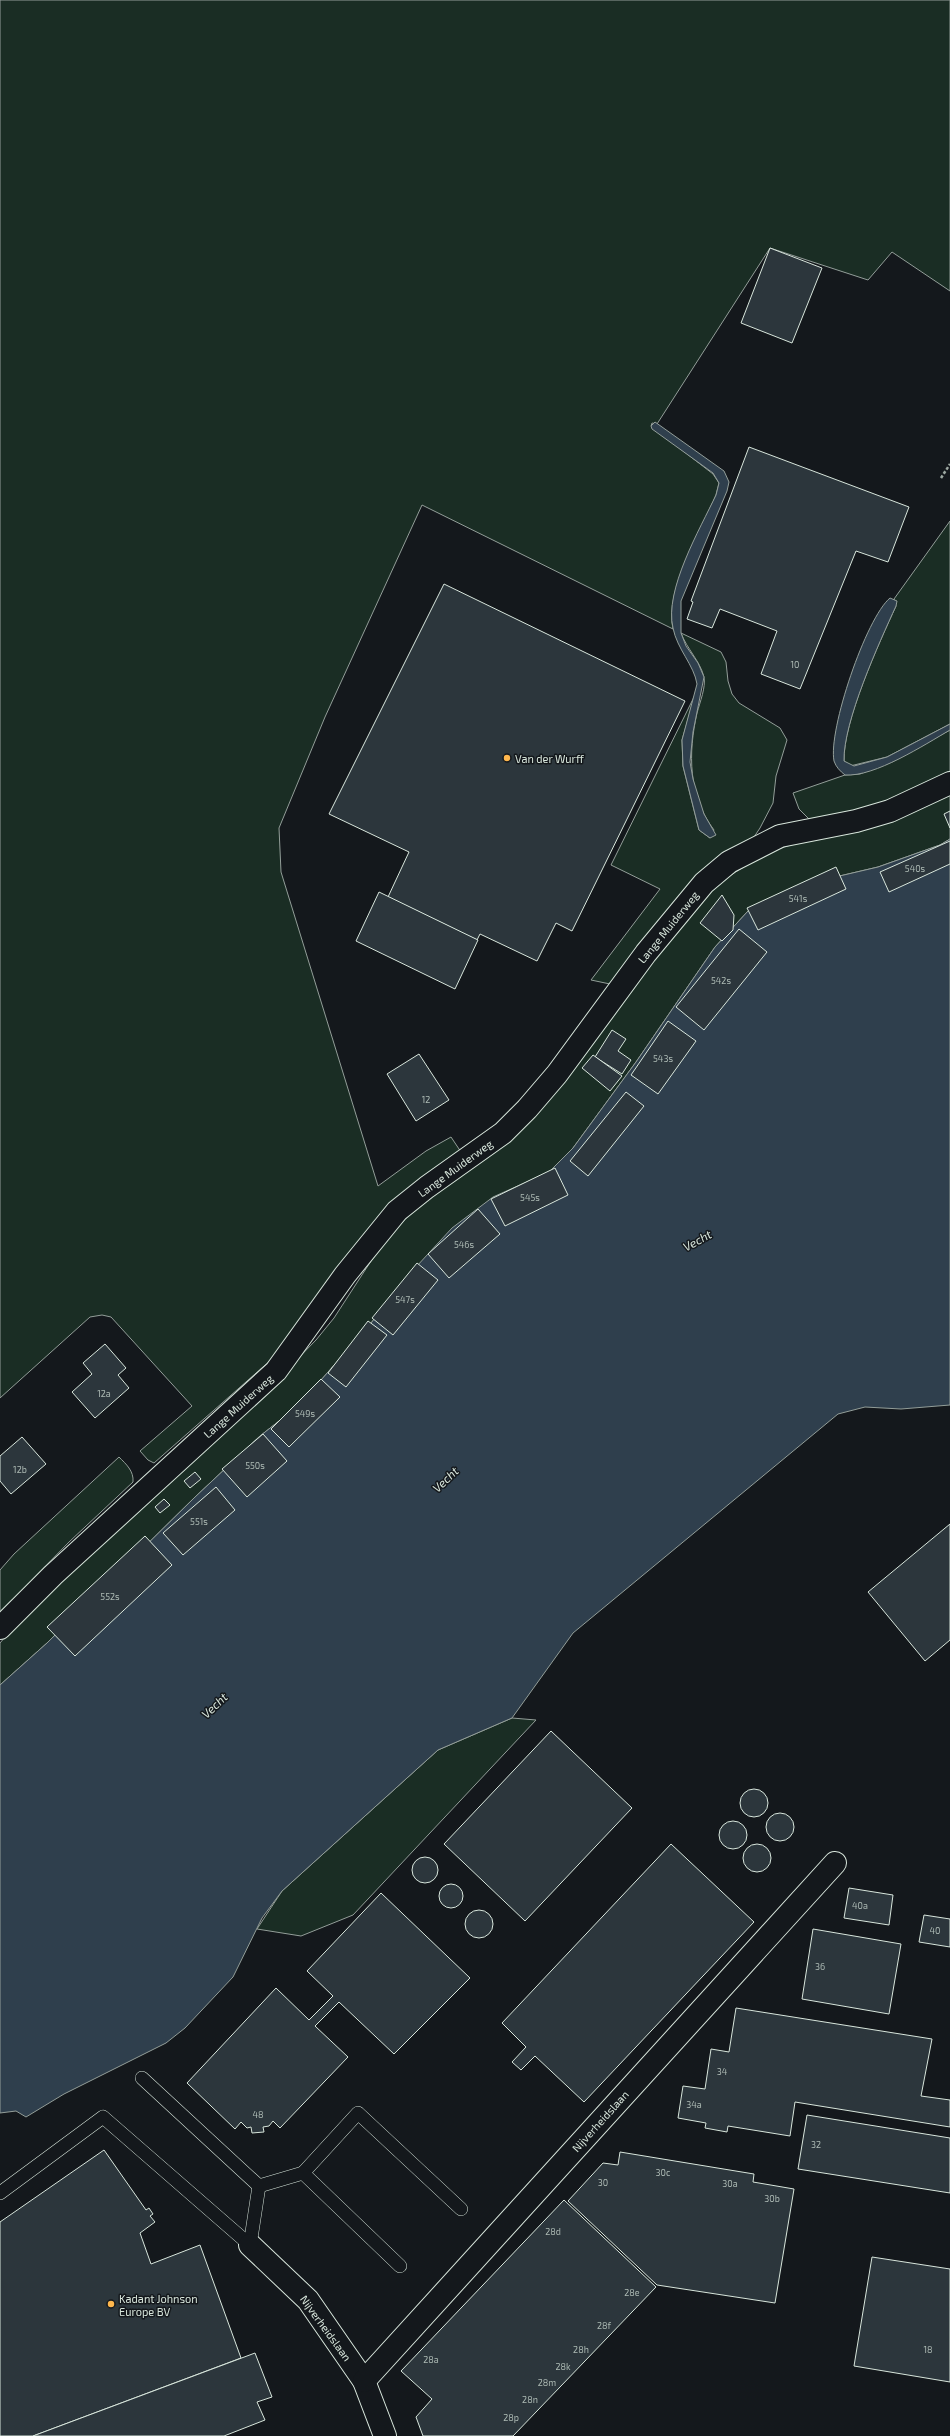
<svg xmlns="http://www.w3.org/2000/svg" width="950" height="2436" font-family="'Exo 2',sans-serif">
<rect width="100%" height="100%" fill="#14181c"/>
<g fill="#1a2d24" stroke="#939e99">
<path d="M0,0h950v291l-58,-39 -24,28 -98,-32 -113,176 -5,-1 -1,3 62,48 6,9 -3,12c-15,35 -52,96 -43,134l-251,-124 -97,212 -46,111 2,44 97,314 48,-35 25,-14 10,15 -189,207 -118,104 -6,-3 -8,-9 52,-45 -81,-89 -9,-2 -12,2 -90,81z"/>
<path d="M950,521v203l-63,33 -37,9 -6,-5c-1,-40 35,-118 52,-155l-2,-7z"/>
<path d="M681,633l40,19 5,10 2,19 4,13 7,9 41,25 7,12 -11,36 -3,27 -13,25 -6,9 -48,33 -96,114 -19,-4 69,-91 -49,-24 84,-170 -13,45 1,26 16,64 11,8 4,-8c-26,-34 -26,-77 -17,-117 3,-11 9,-26 7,-36 -4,-16 -17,-28 -23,-44z"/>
<path d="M950,730v41c-49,27 -85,39 -140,49l-11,-11 -6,-16 52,-18 15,-1 32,-12z"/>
<polygon points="950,793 950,839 940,845 878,867 831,878 748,911 715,947 636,1062 573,1148 549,1172 416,1267 367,1328 298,1406 260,1436 194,1498 47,1643 0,1685 0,1643 39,1597 275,1382 316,1340 334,1318 384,1241 622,997 715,885 766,853"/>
<path d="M119,1457c7,7 15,14 14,25l-64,60 -39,40 -30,40v-52l14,-16z"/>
<polygon points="512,1718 536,1720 353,1915 301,1936 257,1929 282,1891 438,1750"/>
</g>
<g fill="#2f3f4d" stroke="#939e99">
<path d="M655,422l69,49 5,11 -2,9 -46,110v32l5,13 12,17 6,14 -11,55 -3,30 3,17 11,35 12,21 -6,3 -11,-8 -16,-64 -1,-26 15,-56c-3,-19 -20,-35 -24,-56 -9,-38 27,-99 43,-133l3,-12 -6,-10 -61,-44 -1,-3z"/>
<path d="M890,598l7,3 -1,5c-17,37 -53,116 -52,155l10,5 33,-9 63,-33v6c-26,15 -75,47 -105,45 -5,-4 -9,-8 -11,-14 -6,-31 32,-143 56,-163z"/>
<polygon points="950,839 950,1405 901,1409 865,1407 838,1414 573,1633 512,1718 438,1750 282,1891 262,1918 233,1977 185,2028 166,2043 64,2094 26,2117 16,2111 0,2113 0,1685 47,1643 194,1498 260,1436 298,1406 367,1328 416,1267 452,1228 493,1197 549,1172 573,1148 636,1062 715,947 748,911 779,895 831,878 878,867 940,845"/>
</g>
<g fill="#2c363c" stroke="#d8e6dc">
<polygon points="770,248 822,268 792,343 741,323"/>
<polygon points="749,447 909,507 888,562 856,551 800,689 761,674 777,631 720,609 712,628 687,619 693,602 691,601"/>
<polygon points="444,584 685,701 572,931 556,923 537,961 480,934 477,940 388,897 409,852 329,814"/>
<polygon points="950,811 950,828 944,814"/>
<polygon points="950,841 950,864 889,892 880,872"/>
<polygon points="836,867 846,889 758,930 747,908"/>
<polygon points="379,892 478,940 455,989 356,941"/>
<polygon points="722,895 734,915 733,930 722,941 700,923"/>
<polygon points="739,929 767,952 704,1030 676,1007"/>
<polygon points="668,1021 696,1041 658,1094 631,1075"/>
<polygon points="612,1030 626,1039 618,1051 631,1060 622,1074 595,1057"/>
<polygon points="419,1054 449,1100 416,1121 387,1074"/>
<polygon points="593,1055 622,1076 610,1091 582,1068"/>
<polygon points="626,1092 644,1106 588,1176 570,1161"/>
<polygon points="555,1168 568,1195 505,1226 491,1199"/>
<polygon points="478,1209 500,1234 449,1278 428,1254"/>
<polygon points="417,1263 438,1280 393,1335 372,1318"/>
<polygon points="368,1321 387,1335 346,1387 328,1373"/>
<polygon points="105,1344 126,1368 118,1375 129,1388 95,1418 72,1392 92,1374 83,1363"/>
<polygon points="321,1379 340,1397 289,1447 271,1429"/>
<polygon points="263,1434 287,1461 247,1497 222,1469"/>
<polygon points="22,1437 46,1464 11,1494 0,1481 0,1456"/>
<polygon points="195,1472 201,1479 190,1488 184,1481"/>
<polygon points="216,1487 235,1510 183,1555 163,1533"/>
<polygon points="164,1499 170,1505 160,1513 155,1507"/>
<polygon points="950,1524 950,1640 925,1661 868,1592"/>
<polygon points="145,1536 172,1565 75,1656 47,1627"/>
<polygon points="551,1731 632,1808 525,1921 444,1844"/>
<circle cx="754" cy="1803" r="14"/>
<circle cx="780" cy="1827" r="14"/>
<circle cx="733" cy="1835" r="14"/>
<circle cx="757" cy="1858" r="14"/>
<polygon points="671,1844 754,1922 584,2102 535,2056 521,2070 512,2062 526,2047 502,2023"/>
<circle cx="425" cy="1870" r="13"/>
<circle cx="451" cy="1896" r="12"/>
<polygon points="849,1888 893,1895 889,1925 844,1918"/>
<polygon points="381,1893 470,1978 394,2054 339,2002 315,2026 348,2057 280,2128 273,2121 269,2126 263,2127 264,2132 252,2133 251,2127 247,2128 241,2122 235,2129 187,2083 276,1988 309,2020 333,1996 307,1971"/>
<circle cx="479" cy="1924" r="14"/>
<polygon points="924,1915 950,1919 950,1947 919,1942"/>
<polygon points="813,1929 901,1944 889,2014 802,1999"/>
<polygon points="736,2008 932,2039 921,2096 950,2100 950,2127 795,2102 790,2136 728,2126 727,2132 705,2128 706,2123 678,2118 683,2086 705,2089 711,2049 729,2052"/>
<polygon points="807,2115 950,2138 950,2193 798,2169"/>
<polygon points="104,2150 146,2210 149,2208 153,2214 150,2216 155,2222 140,2233 151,2264 200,2245 241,2358 33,2436 0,2436 0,2222"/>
<polygon points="620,2152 754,2174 753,2182 794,2189 775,2303 657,2285 568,2201 603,2163 618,2165"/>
<polygon points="564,2200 656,2287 513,2436 423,2436 416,2417 432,2399 401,2371"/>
<polygon points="872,2257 950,2269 950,2382 854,2366"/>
<polygon points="255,2353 272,2397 257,2402 265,2420 224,2436 33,2436"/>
</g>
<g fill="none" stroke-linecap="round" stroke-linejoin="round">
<g stroke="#d8e6dc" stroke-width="14">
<g id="lane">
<polyline points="142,2078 259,2186 250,2245"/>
<polyline points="303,2173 358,2113 461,2209"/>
<polyline points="259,2186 303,2173 400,2266"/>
<polyline points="0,2193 103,2117 250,2245"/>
</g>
</g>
<g stroke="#d8e6dc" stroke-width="24">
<g id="street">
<polyline points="0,1628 53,1575 276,1371 345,1275 397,1211 427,1187 503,1133 527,1109 557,1074 646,953 704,883 729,862 780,836 856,821 890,811 950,783"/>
<polyline points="250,2245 308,2300 364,2381 385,2436"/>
<polyline points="364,2381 835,1863"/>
</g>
</g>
<polyline stroke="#9da8a2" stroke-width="2.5" stroke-dasharray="3 2" stroke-linecap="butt" points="941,478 950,464"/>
<use href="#lane" stroke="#14181c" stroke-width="13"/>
<use href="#street" stroke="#14181c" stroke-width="22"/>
</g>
<g fill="#ffb74d" stroke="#14181c" stroke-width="1.5">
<circle cx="507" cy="758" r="4"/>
<circle cx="111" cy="2304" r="4"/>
</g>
<g text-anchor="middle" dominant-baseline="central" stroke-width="3" stroke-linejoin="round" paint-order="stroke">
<g font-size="9" fill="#adbab4">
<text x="795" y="664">10</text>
<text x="915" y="868">540s</text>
<text x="798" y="898">541s</text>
<text x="721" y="980">542s</text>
<text x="663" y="1058">543s</text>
<text x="426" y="1099">12</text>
<text x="530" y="1197">545s</text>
<text x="464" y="1244">546s</text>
<text x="405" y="1299">547s</text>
<text x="104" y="1393">12a</text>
<text x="305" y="1413">549s</text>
<text x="255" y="1465">550s</text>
<text x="20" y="1469">12b</text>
<text x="199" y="1521">551s</text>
<text x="110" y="1596">552s</text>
<text x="860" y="1905">40a</text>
<text x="935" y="1930">40</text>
<text x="820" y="1966">36</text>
<text x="722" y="2071">34</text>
<text x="694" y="2104">34a</text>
<text x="258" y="2114">48</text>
<text x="816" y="2144">32</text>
<text x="663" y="2172">30c</text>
<text x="603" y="2182">30</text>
<text x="730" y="2183">30a</text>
<text x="772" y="2198">30b</text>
<text x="553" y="2231">28d</text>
<text x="632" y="2292">28e</text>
<text x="604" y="2325">28f</text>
<text x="581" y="2349">28h</text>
<text x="928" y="2349">18</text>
<text x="431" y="2359">28a</text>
<text x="563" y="2366">28k</text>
<text x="547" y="2382">28m</text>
<text x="530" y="2399">28n</text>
<text x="511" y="2417">28p</text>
</g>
<g font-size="11" fill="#d8e6dc" stroke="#14181c" text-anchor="start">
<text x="515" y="758">Van der Wurff</text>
<text x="119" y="2298">Kadant Johnson<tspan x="119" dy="13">Europe BV</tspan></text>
</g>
<g font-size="11" fill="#d8e6dc" stroke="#14181c">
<text transform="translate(668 927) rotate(-51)">Lange Muiderweg</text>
<text transform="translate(455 1168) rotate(-36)">Lange Muiderweg</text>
<text transform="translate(238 1406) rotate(-42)">Lange Muiderweg</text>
<text transform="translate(600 2121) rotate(-48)">Nijverheidslaan</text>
<text transform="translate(326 2328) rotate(54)">Nijverheidslaan</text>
</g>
<g font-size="12" font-style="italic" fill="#d8e6dc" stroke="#14181c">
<text transform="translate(697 1240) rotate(-29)">Vecht</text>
<text transform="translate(445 1479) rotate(-44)">Vecht</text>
<text transform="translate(214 1705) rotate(-44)">Vecht</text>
</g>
</g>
</svg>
